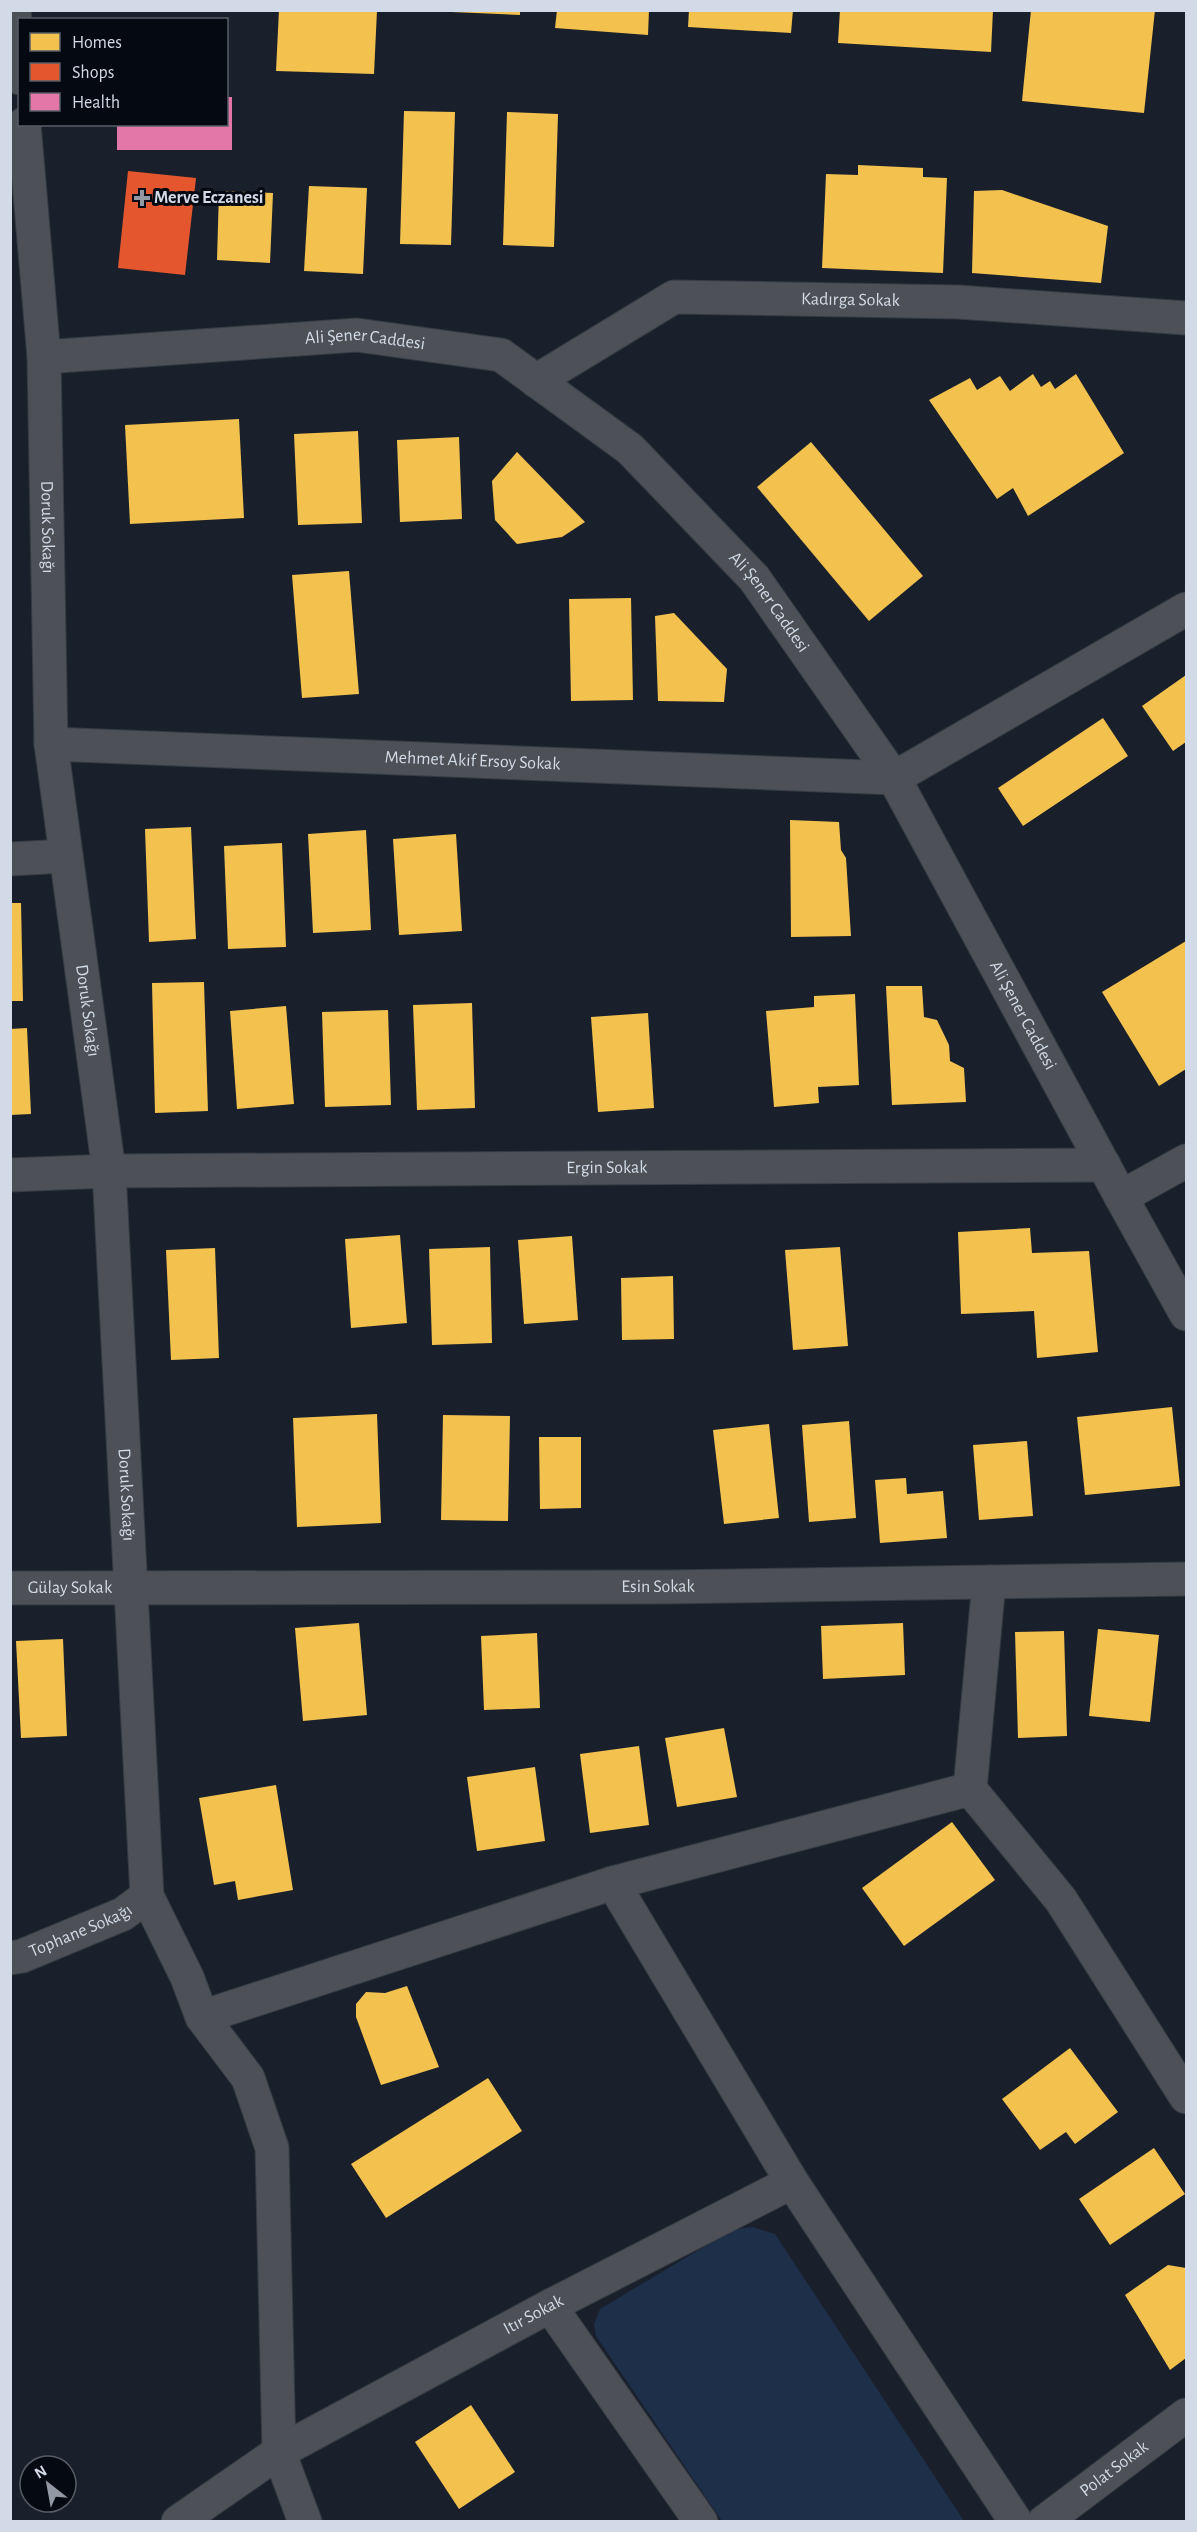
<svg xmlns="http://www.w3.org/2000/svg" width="1197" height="2532" font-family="'Alegreya Sans',sans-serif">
<rect width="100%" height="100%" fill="#1a202b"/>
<polygon fill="#1e2f49" points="752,2227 775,2234 964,2521 722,2521 596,2336 594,2324 600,2309 732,2230"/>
<g fill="#f2c14e">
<polygon points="279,10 377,10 374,74 276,71"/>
<polygon points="452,10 520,10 520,15 452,12"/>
<polygon points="557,10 649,10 648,35 555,28"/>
<polygon points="689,10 793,10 791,33 688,27"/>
<polygon points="840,10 993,10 991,52 838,43"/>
<polygon points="1031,10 1155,10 1144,113 1022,101"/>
<polygon points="404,111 455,112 451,245 400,244"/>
<polygon points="507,112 558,114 554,247 503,245"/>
<polygon points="858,165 923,168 923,177 947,178 943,273 822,268 826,174 858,175"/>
<polygon points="309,186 367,188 363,274 304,271"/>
<polygon points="1002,190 1108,226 1101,283 972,273 974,191"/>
<polygon points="219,191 273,193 270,263 217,260"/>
<polygon points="1033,374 1041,387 1050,381 1055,389 1076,374 1124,453 1028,516 1013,488 997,499 929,400 970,378 977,390 1000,376 1010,391"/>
<polygon points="239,419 244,518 130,524 125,425"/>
<polygon points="358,431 362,523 298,525 294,434"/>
<polygon points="459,437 462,519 400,522 397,440"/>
<polygon points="811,442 923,576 869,621 757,487"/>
<polygon points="517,452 585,522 562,537 517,544 495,520 492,481"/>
<polygon points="349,571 359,694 302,698 292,575"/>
<polygon points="631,598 633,700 571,701 569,599"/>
<polygon points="674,613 727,669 724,702 658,701 655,616"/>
<polygon points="1186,675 1186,742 1173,751 1142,706"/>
<polygon points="1103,718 1128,756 1023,826 998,788"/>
<polygon points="790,820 839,822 841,850 846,858 851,936 791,937"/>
<polygon points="191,827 196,939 149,942 145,829"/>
<polygon points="366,830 371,930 313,933 308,834"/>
<polygon points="456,834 462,931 399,935 393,839"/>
<polygon points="282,843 286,947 228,949 224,846"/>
<polygon points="10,903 21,903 23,1001 10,1001"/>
<polygon points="1186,941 1186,1069 1159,1086 1102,992"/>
<polygon points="204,982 208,1111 155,1113 152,983"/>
<polygon points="886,986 922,986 924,1017 937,1020 949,1045 950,1061 964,1068 966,1102 892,1105"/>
<polygon points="855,994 859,1085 818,1087 819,1103 774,1107 766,1011 814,1007 814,996"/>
<polygon points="472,1003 475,1108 417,1110 413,1005"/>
<polygon points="286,1006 294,1104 237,1109 230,1011"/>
<polygon points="388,1010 391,1105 325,1107 322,1012"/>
<polygon points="648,1013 654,1108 598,1112 591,1017"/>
<polygon points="27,1028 31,1114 10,1115 10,1029"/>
<polygon points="1030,1228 1032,1253 1089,1251 1098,1352 1037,1358 1034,1311 961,1314 958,1232"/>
<polygon points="400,1235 407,1323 351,1328 345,1239"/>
<polygon points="572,1236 578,1320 524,1324 518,1240"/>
<polygon points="490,1247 492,1343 432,1345 429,1249"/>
<polygon points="840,1247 848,1346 793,1350 785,1250"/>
<polygon points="215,1248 219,1358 171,1360 166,1250"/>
<polygon points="673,1276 674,1339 622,1340 621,1278"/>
<polygon points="1172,1407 1180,1486 1085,1495 1077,1417"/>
<polygon points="377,1414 381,1523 297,1527 293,1418"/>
<polygon points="443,1415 510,1416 508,1521 441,1520"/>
<polygon points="849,1421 856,1518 809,1522 802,1425"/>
<polygon points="769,1424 779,1518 724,1524 713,1430"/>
<polygon points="539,1437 581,1437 581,1508 540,1509"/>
<polygon points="1027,1441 1033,1516 979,1520 973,1445"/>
<polygon points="906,1478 907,1494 943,1491 947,1538 880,1543 875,1480"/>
<polygon points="359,1623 367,1715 303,1721 295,1628"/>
<polygon points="903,1623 905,1675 823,1679 821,1626"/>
<polygon points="1098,1629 1159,1635 1150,1722 1089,1716"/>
<polygon points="1064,1631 1067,1736 1018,1738 1015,1632"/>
<polygon points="537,1633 540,1708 484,1710 481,1636"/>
<polygon points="63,1639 67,1736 21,1738 16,1641"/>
<polygon points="724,1728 737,1797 677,1807 665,1738"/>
<polygon points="639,1746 649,1825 590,1833 580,1754"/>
<polygon points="535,1767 545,1841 477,1851 467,1777"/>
<polygon points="276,1785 293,1890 238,1900 235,1881 214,1885 199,1798"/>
<polygon points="952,1822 995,1880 904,1946 862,1888"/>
<polygon points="407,1986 439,2067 381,2085 356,2017 356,2004 366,1992 385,1993"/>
<polygon points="1070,2048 1118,2112 1075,2144 1066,2132 1040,2150 1002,2099"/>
<polygon points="488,2078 522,2131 386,2218 351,2164"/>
<polygon points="1154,2148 1185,2194 1110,2245 1079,2199"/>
<polygon points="1168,2265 1186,2268 1186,2358 1170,2370 1125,2295"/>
<polygon points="471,2405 515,2472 459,2509 415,2442"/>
</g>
<polygon fill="#e4572e" points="128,171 196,178 185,275 118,268"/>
<polygon fill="#e377a8" points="226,97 232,97 232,150 117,150 117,124 226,124"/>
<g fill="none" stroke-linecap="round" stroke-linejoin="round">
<g stroke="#353b44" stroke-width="35">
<g id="minor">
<polyline points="14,10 20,78"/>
<path id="s1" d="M24,124l20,233 7,387 58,427 38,725 40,81 15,40 46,61 24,70 7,304 26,70"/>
<path id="s2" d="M44,357l313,-22 144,20 129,94 124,129 140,200 227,419 65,117"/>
<path id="s3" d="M536,381l138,-84 284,5 228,16"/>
<path id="s4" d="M51,744l843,34 292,-169"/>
<polyline points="10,859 66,856"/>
<path id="s5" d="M10,1175l99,-4 995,-6"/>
<polyline points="1121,1197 1186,1161"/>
<polyline points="989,1582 970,1789 1061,1900 1186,2097"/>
<path id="s6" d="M10,1588l656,-1 520,-8"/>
<polyline points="613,1883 792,2182 1016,2522"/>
<path id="s7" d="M10,1958l12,-2 101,-42 24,-18"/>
<polyline points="202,2017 613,1883 970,1789"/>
<polyline points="550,2306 701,2522"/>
<path id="s8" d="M178,2522l101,-70 271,-146 242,-124"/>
<path id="s9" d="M1044,2522l142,-107"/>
</g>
</g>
<use href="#minor" stroke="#4d5056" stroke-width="33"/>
</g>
<path fill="#9299a5" stroke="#050911" stroke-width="2" d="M139 189h6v6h6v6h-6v6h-6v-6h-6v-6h6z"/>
<g text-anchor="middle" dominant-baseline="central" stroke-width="6" stroke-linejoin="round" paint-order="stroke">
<g font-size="18" font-weight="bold" fill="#d2dae7" stroke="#050911" text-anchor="start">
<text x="154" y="198">Merve Eczanesi</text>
</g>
<g font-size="18" fill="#d2dae7" stroke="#050911">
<text stroke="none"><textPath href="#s3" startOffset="338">Kadırga Sokak</textPath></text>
<text stroke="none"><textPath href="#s2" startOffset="322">Ali Şener Caddesi</textPath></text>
<text stroke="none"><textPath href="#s1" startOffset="404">Doruk Sokağı</textPath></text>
<text stroke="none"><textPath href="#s2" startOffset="826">Ali Şener Caddesi</textPath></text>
<text stroke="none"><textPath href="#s4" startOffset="422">Mehmet Akif Ersoy Sokak</textPath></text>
<text stroke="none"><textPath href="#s1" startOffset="890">Doruk Sokağı</textPath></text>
<text stroke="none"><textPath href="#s2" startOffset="1312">Ali Şener Caddesi</textPath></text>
<text stroke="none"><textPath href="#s5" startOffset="597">Ergin Sokak</textPath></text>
<text stroke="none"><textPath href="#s1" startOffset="1376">Doruk Sokağı</textPath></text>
<text stroke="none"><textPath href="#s6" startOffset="60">Gülay Sokak</textPath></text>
<text stroke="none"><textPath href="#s6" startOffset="648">Esin Sokak</textPath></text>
<text stroke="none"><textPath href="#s7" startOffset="76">Tophane Sokağı</textPath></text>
<text stroke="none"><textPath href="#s8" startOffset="412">Itır Sokak</textPath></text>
<text stroke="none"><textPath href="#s9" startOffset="88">Polat Sokak</textPath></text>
</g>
</g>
<rect width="1197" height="2532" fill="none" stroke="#d2dae7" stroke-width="24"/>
<rect x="18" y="18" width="210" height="108" fill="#050911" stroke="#575d67" stroke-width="1.5"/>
<rect x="30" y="33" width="30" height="18" fill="#f2c14e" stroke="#575d67" stroke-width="1.5"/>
<text x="72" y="48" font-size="18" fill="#d2dae7">Homes</text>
<rect x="30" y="63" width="30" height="18" fill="#e4572e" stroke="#575d67" stroke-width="1.5"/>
<text x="72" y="78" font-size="18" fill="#d2dae7">Shops</text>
<rect x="30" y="93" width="30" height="18" fill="#e377a8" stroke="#575d67" stroke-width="1.5"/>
<text x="72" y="108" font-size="18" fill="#d2dae7">Health</text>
<g transform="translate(48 2484) rotate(329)"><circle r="28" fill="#050911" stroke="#575d67" stroke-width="1.5"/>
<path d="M0-4.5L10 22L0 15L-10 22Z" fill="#9299a5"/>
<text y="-9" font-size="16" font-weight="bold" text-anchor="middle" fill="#d2dae7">N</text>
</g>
</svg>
